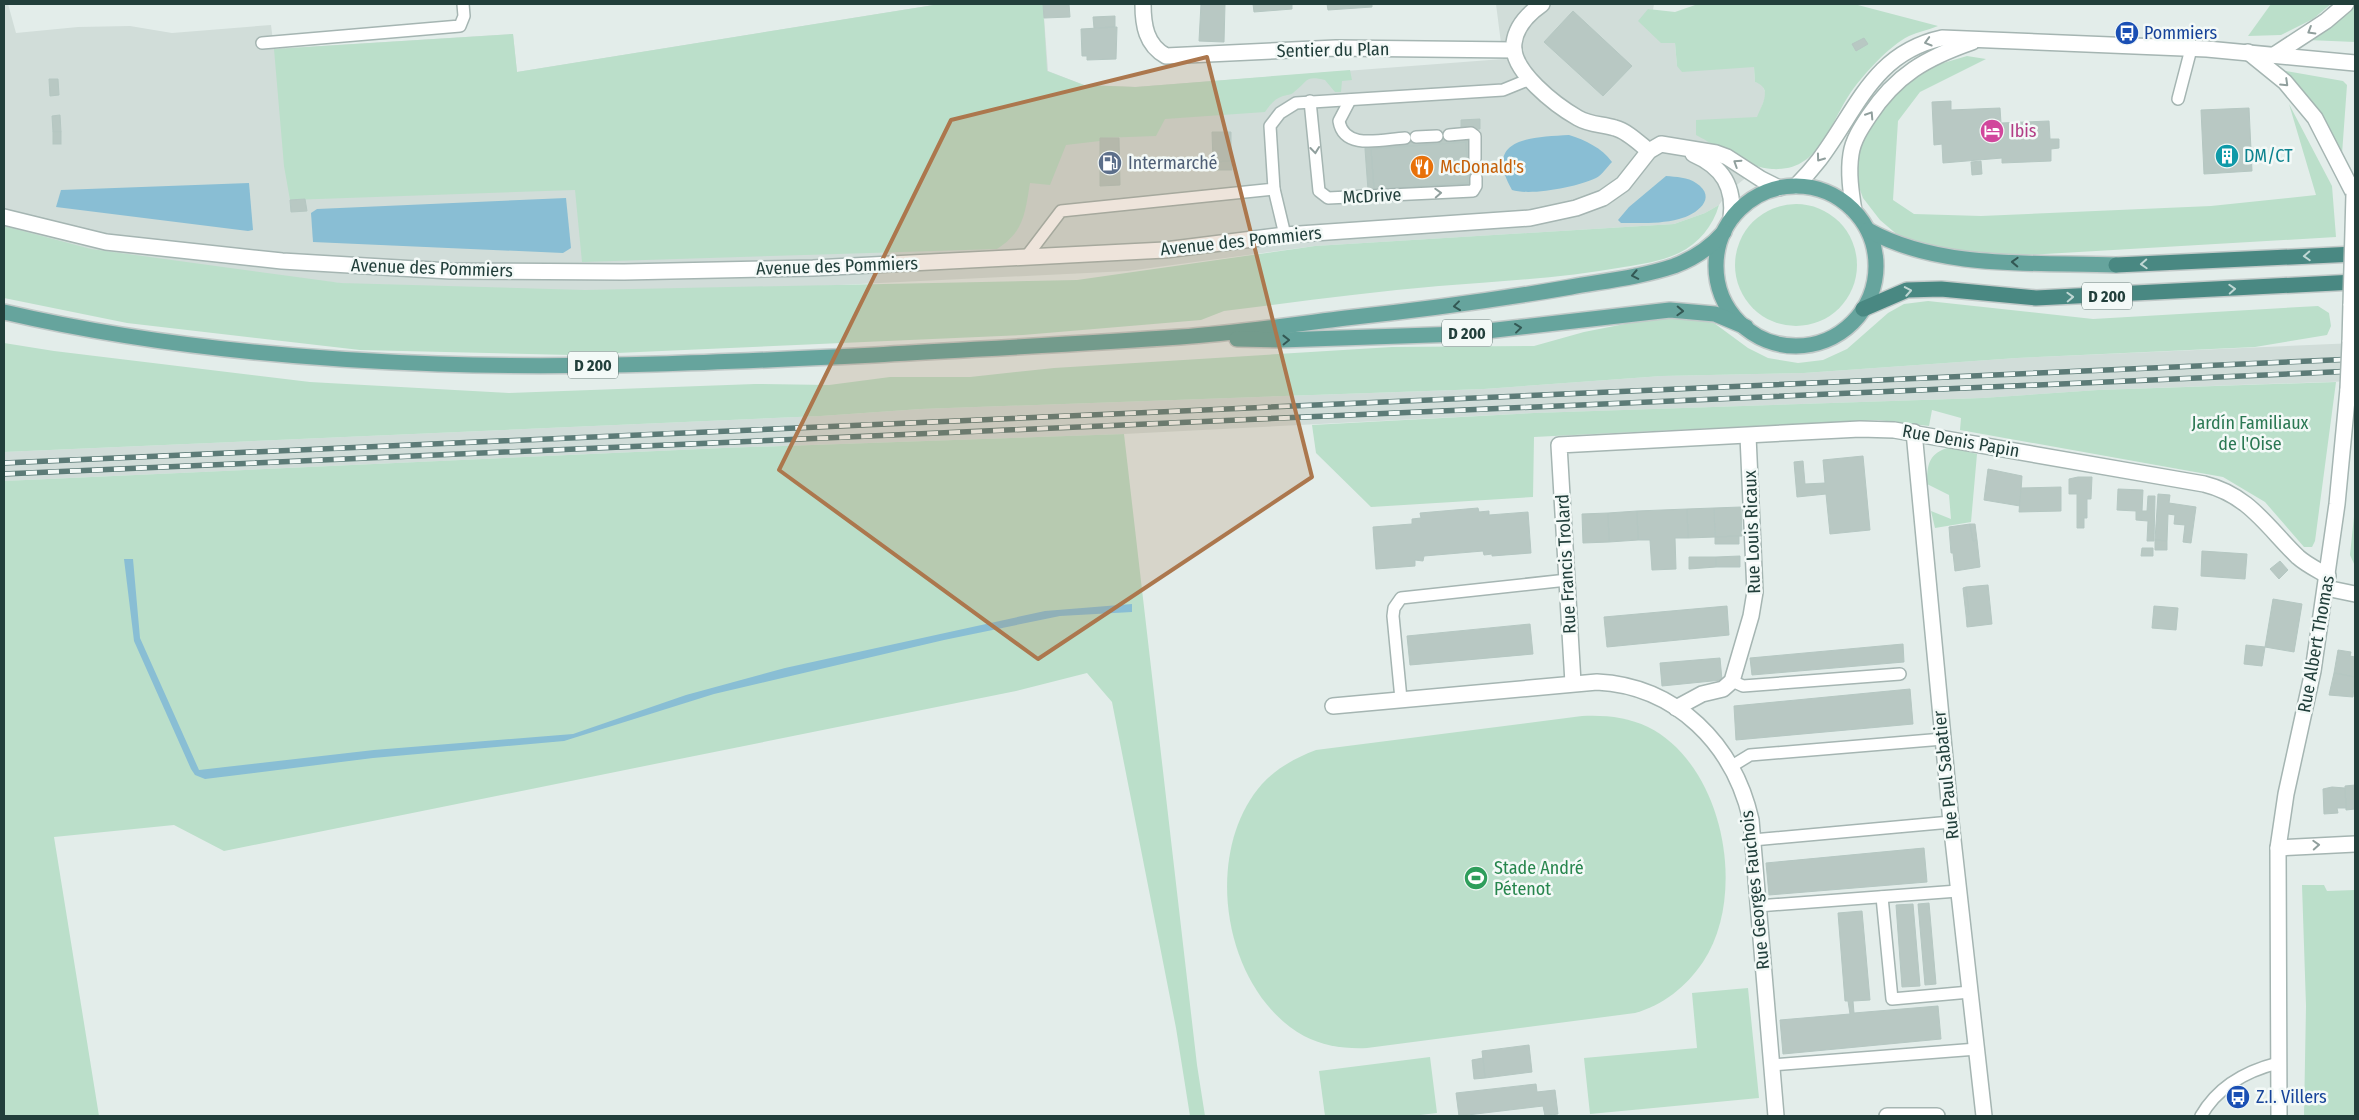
<svg xmlns="http://www.w3.org/2000/svg" width="2359" height="1120" font-family="'Fira Sans Condensed',sans-serif">
<rect width="100%" height="100%" fill="#e3edea"/>
<g fill="#d1ddd9">
<polygon points="4,4 8,4 16,33 78,27 130,26 172,33 271,25 274,49 513,34 517,72 940,4 1043,4 1048,71 1084,85 1135,87 1503,59 1496,4 1654,4 1653,10 1648,9 1675,43 1677,66 1754,67 1755,82 1762,84 1766,95 1752,133 1752,173 1729,191 1719,205 1705,213 1674,224 1315,246 1128,271 755,289 433,292 92,259 4,236"/>
<polygon points="2355,343 2355,381 2098,390 1982,398 1534,413 1124,434 723,448 4,481 4,452 821,416 921,409 1484,389 1662,376 1804,373 2017,358"/>
</g>
<g fill="#bbdfca">
<path d="M940,4h103l4,67 37,14 52,2 214,-17 2,10 -10,1 -1,11h-6l-10,-12c-21,-5 -17,2 -31,12 -2,3 -8,3 -11,4 -9,3 -13,9 -18,16l-100,7 -9,17 -55,2 -1,3 -34,4 -16,40 -20,-2c-5,30 -6,49 -33,66l-415,13 -7,-72 -285,10 -6,-34 -10,-117 239,-15 4,38z"/>
<path d="M1698,4h156l84,22c-10,4 -20,6 -29,10 -20,10 -45,38 -58,56 -22,32 -31,80 -79,77 -23,-1 -55,-23 -76,-34v-15l61,-3c5,-13 16,-29 -2,-35l-1,-15 -72,5 -5,-6 -2,-23h-14l-23,-22 10,-12 27,3z"/>
<polygon points="2271,4 2331,4 2313,19 2281,35 2248,36"/>
<polygon points="2353,4 2355,4 2355,42 2308,40"/>
<polygon points="1967,56 1986,59 1920,92 1898,121 1893,200 1914,214 1981,216 2211,206 2316,195 2289,104 2332,186 2336,237 2009,256 1939,248 1900,237 1880,220 1863,198 1855,176 1861,145 1880,107 1901,89 1933,66"/>
<polygon points="2286,71 2343,81 2347,85 2342,154 2311,101 2285,73"/>
<circle cx="1796" cy="265" r="61"/>
<path d="M1719,205c-6,21 -20,38 -40,48 -17,8 -36,11 -55,14 -61,11 -123,14 -185,19 -72,6 -143,16 -215,25l-23,9 -178,15 -452,20 -211,-5 -233,-27 -123,-25v-72l87,23 250,34 244,7 492,-10 238,-34 359,-22 31,-11z"/>
<polygon points="1928,301 2093,319 2318,306 2329,313 2331,326 2327,335 2255,347 2017,358 1804,373 1662,376 1484,389 921,409 821,416 4,452 4,343 54,351 310,382 509,393 755,384 829,385 890,377 970,377 1054,368 1392,347 1534,346 1584,332 1655,318 1689,318 1714,323 1748,348 1768,358 1798,363 1823,360 1847,349 1888,313 1904,304"/>
<polygon points="2336,382 2315,541 2312,547 2304,547 2265,502 2223,477 1960,430 1961,418 1932,410 1929,426 1878,420 1534,437 1533,497 1371,507 1316,453 1312,425 1534,413 1982,398 2098,390"/>
<polygon points="1124,434 1197,1065 1205,1116 1190,1116 1176,1028 1112,702 1087,673 1016,691 224,851 174,825 54,837 99,1116 4,1116 4,481 723,448"/>
<path d="M1950,447l27,7 -6,68 -36,6 -4,-17 20,8 -2,-24 -22,-11c0,-20 2,-31 23,-37z"/>
<polygon points="2355,507 2355,566 2350,555"/>
<path d="M1582,716c24,-1 45,1 66,11 76,38 100,168 55,235 -17,25 -40,43 -68,51l-268,35c-22,1 -44,-2 -63,-12 -81,-45 -103,-183 -42,-252 15,-16 33,-26 54,-34z"/>
<polygon points="2302,885 2324,885 2327,891 2355,890 2355,1116 2304,1116 2306,1006"/>
<polygon points="1748,988 1759,1098 1590,1114 1584,1058 1697,1048 1692,993"/>
<polygon points="1430,1057 1437,1113 1412,1116 1325,1116 1319,1071"/>
</g>
<g fill="#89bed4">
<path d="M1569,135c16,5 33,13 43,27 -5,5 -10,13 -16,16 -18,9 -66,18 -84,12 -30,-52 20,-53 57,-55z"/>
<path d="M1666,176c10,1 22,1 30,7 23,15 0,32 -17,36 -18,5 -39,4 -58,4l-3,-3 11,-13z"/>
<polygon points="249,183 253,230 248,231 56,207 61,190"/>
<polygon points="566,198 571,248 563,253 313,242 311,213 317,209"/>
<polygon points="124,559 133,559 140,638 199,770 374,750 573,734 686,695 785,668 1045,611 1132,604 1132,612 1060,616 944,640 714,694 564,741 373,758 205,779 195,775 191,769 134,641"/>
</g>
<g fill="#b8c8c3" stroke="#b5c7c2">
<polygon points="1043,4 1069,4 1070,17 1044,18"/>
<polygon points="1201,4 1225,4 1224,42 1199,41"/>
<polygon points="1253,4 1292,4 1292,9 1254,12"/>
<polygon points="1327,4 1372,4 1372,7 1328,10"/>
<polygon points="1573,11 1632,66 1603,96 1544,42"/>
<polygon points="1115,16 1115,27 1094,28 1093,17"/>
<polygon points="1117,27 1116,59 1087,60 1087,56 1082,56 1081,29"/>
<polygon points="1864,38 1868,44 1856,51 1852,44"/>
<polygon points="49,79 58,79 59,95 50,96"/>
<polygon points="1951,101 1951,110 2000,108 2001,123 2049,121 2050,139 2059,139 2059,148 2051,149 2051,161 2002,163 2002,158 1943,163 1942,144 1934,145 1932,102"/>
<polygon points="2249,108 2252,171 2204,174 2201,110"/>
<polygon points="60,115 61,132 53,132 52,116"/>
<polygon points="1480,119 1480,129 1461,130 1461,120"/>
<rect x="53" y="132" width="8" height="12"/>
<polygon points="1212,132 1231,132 1231,161 1213,162"/>
<polygon points="1471,136 1471,142 1365,149 1365,143"/>
<polygon points="1100,138 1119,138 1120,185 1100,186"/>
<polygon points="1466,142 1467,161 1472,161 1470,173 1468,173 1468,183 1374,189 1371,149"/>
<polygon points="1466,142 1471,142 1473,161 1467,161"/>
<polygon points="1365,149 1371,149 1374,190 1368,190"/>
<polygon points="1231,161 1232,170 1213,170 1213,162"/>
<polygon points="1472,161 1474,183 1468,183 1468,173 1470,173"/>
<polygon points="1981,161 1982,174 1972,175 1971,162"/>
<polygon points="1484,164 1485,172 1473,173 1473,165"/>
<polygon points="1474,183 1474,189 1368,195 1368,190"/>
<polygon points="305,199 307,211 291,212 290,200"/>
<polygon points="1863,456 1870,530 1830,534 1826,494 1797,497 1794,462 1803,461 1805,484 1825,483 1823,460"/>
<polygon points="1988,469 2022,476 2020,506 1984,500"/>
<polygon points="2078,477 2092,477 2091,499 2087,499 2087,518 2084,518 2084,528 2077,528 2077,494 2069,494 2069,479"/>
<polygon points="2061,487 2061,511 2019,512 2021,488"/>
<polygon points="2118,489 2143,490 2142,511 2147,511 2148,496 2155,496 2154,541 2147,541 2148,521 2136,520 2136,511 2117,510"/>
<polygon points="2158,494 2170,495 2169,503 2196,507 2191,543 2183,542 2185,525 2174,524 2175,515 2168,514 2167,541 2155,540"/>
<polygon points="1741,507 1742,536 1715,537 1714,508"/>
<polygon points="1478,508 1479,512 1489,511 1489,515 1528,512 1531,553 1492,556 1492,554 1484,555 1483,551 1424,556 1423,561 1415,560 1415,566 1376,569 1373,527 1412,524 1412,519 1421,518 1420,513"/>
<polygon points="1714,508 1715,537 1688,538 1687,509"/>
<polygon points="1687,509 1688,538 1675,538 1676,569 1652,570 1650,540 1638,540 1637,511"/>
<polygon points="1637,511 1638,540 1609,542 1608,513"/>
<polygon points="1608,513 1609,542 1583,543 1582,514"/>
<polygon points="1970,524 1973,541 1977,540 1980,567 1955,571 1953,553 1951,553 1949,527"/>
<polygon points="1970,524 1975,524 1977,540 1973,541"/>
<polygon points="1739,536 1739,544 1715,544 1715,537"/>
<polygon points="2155,540 2167,541 2167,550 2155,550"/>
<polygon points="2142,548 2153,548 2153,556 2141,556"/>
<polygon points="2202,551 2247,554 2245,579 2201,576"/>
<polygon points="1740,556 1740,567 1716,567 1716,557"/>
<polygon points="1689,557 1716,557 1716,567 1689,569"/>
<polygon points="2280,561 2288,570 2279,579 2270,569"/>
<polygon points="1988,585 1992,624 1967,627 1966,615 1969,615 1966,587"/>
<polygon points="1966,587 1969,615 1966,615 1963,588"/>
<polygon points="2273,599 2302,604 2294,652 2265,647"/>
<polygon points="1727,606 1729,635 1607,647 1604,617"/>
<polygon points="2154,606 2178,608 2176,630 2152,628"/>
<polygon points="1530,624 1533,654 1410,665 1407,636"/>
<polygon points="1903,644 1904,662 1752,675 1750,658"/>
<polygon points="2246,645 2265,647 2262,666 2244,664"/>
<polygon points="2338,650 2351,652 2350,656 2355,657 2355,677 2334,673"/>
<polygon points="1720,658 1722,680 1662,686 1660,663"/>
<polygon points="2334,673 2355,677 2353,697 2329,695"/>
<polygon points="1910,689 1913,724 1736,740 1734,706"/>
<polygon points="2355,785 2355,809 2346,810 2345,786"/>
<polygon points="2332,787 2345,788 2346,808 2337,808 2338,813 2324,814 2323,789"/>
<polygon points="1924,848 1927,882 1769,895 1766,863"/>
<polygon points="1929,903 1936,984 1925,985 1918,904"/>
<polygon points="1913,904 1920,986 1902,987 1896,905"/>
<polygon points="1862,911 1870,1000 1853,1001 1854,1013 1938,1006 1941,1039 1783,1054 1780,1020 1850,1014 1848,1001 1845,1001 1838,913"/>
<polygon points="1529,1045 1532,1072 1485,1078 1482,1051"/>
<polygon points="1483,1058 1485,1078 1474,1079 1472,1060"/>
<polygon points="1536,1084 1537,1092 1555,1090 1558,1114 1545,1116 1543,1106 1459,1116 1456,1093"/>
</g>
<g fill="none" stroke-linecap="round" stroke-linejoin="round">
<g stroke="#a5b5b2" stroke-width="14">
<g id="service">
<polyline points="262,43 460,26 464,16 463,4"/>
<polyline points="2178,99 2191,49"/>
<path d="M1350,100l-11,21c5,30 44,18 66,17"/>
<polyline points="1310,101 1319,191 1328,198 1473,191 1476,186 1476,178"/>
<polyline points="1449,135 1471,133 1475,136 1475,159"/>
<polyline points="1416,137 1437,136"/>
<polyline points="1274,189 1285,235"/>
<polyline points="1026,257 1061,211 1274,189 1270,126 1280,113 1296,103 1503,90 1530,79"/>
<polyline points="1732,681 1743,686 1900,674"/>
<polyline points="1401,699 1393,616 1394,608 1401,598 1567,580"/>
<polyline points="1732,766 1750,755 1943,739"/>
<polyline points="1753,840 1951,822"/>
<polyline points="1882,897 1892,999 1970,992"/>
<polyline points="1758,906 1958,891"/>
<polyline points="1772,1065 1977,1049"/>
<path d="M2201,1116c17,-30 45,-45 77,-53"/>
</g>
</g>
<g stroke="#a5b5b2" stroke-width="18">
<g id="minor">
<path d="M1143,4c0,21 3,41 23,52l170,-8 178,2"/>
<path d="M1542,4c-13,9 -26,22 -28,39 -4,28 43,63 64,75 12,7 24,6 37,10 12,3 24,15 34,23"/>
<polyline points="2248,52 2285,82 2315,118 2354,194"/>
<polyline points="2274,55 2326,21 2346,4"/>
<path d="M1693,154c30,13 42,33 38,65"/>
<path d="M1796,186c8,-8 16,-17 23,-26 38,-50 54,-107 123,-122l265,11 148,14"/>
<path d="M1854,211c-3,-19 -6,-38 -3,-57 2,-14 10,-26 18,-38 27,-41 57,-58 103,-74"/>
<polyline points="4,217 106,242 282,261 450,271 624,272 813,268 1165,250 1285,235 1530,218 1576,208 1603,198 1623,184 1649,151 1661,144 1716,153 1727,157 1761,179 1779,188"/>
<polyline points="2350,342 2351,304"/>
<polyline points="1914,432 1951,822 1984,1116"/>
<polyline points="2326,588 2355,594"/>
<path d="M1573,683l-14,-238 301,-16 34,1 310,54c45,11 63,43 94,73 9,8 20,13 30,19"/>
<path d="M1333,706l264,-24c80,4 137,63 154,138l25,296"/>
<polyline points="1676,708 1702,694 1723,689 1732,681 1751,616 1755,592 1748,436"/>
<polyline points="2278,848 2355,844"/>
<polyline points="1887,1116 1937,1116"/>
<polyline points="2279,1116 2278,848 2286,794 2313,671 2337,504 2348,389"/>
</g>
</g>
<g stroke="#c1c9c8" stroke-width="18">
<g id="primary">
<circle cx="1796" cy="266" r="80"/>
<path d="M1868,230c72,40 167,32 248,35"/>
<path d="M4,312c141,33 289,47 434,52 145,5 291,-2 437,-9 102,-6 204,-11 305,-18 56,-4 111,-12 166,-19 75,-8 150,-18 225,-31 34,-6 70,-10 103,-21 19,-7 36,-18 50,-34"/>
<polyline points="1237,339 1280,340 1461,334 1670,310 1715,314 1746,327"/>
</g>
</g>
<g stroke="#c1c9c8" stroke-width="18">
<g id="trunk">
<polyline points="2116,265 2355,254"/>
<polyline points="1863,309 1907,290 1941,289 2036,298 2355,282"/>
</g>
</g>
<use href="#service" stroke="#fff" stroke-width="11"/>
<use href="#minor" stroke="#fff" stroke-width="15"/>
<use href="#primary" stroke="#66a49d" stroke-width="15"/>
<use href="#trunk" stroke="#498882" stroke-width="15"/>
<g stroke="#5c7b77" stroke-width="5.5">
<g id="rail">
<polyline points="4,463 2355,359"/>
<polyline points="4,474 2355,371"/>
</g>
</g>
<use href="#rail" stroke="#f3f9f7" stroke-width="4" stroke-dasharray="11" stroke-linecap="butt"/>
<g stroke="#a5b5b2" stroke-width="18" stroke-linecap="butt">
<g id="minor-bridge">
<polyline points="2351,304 2354,194"/>
<polyline points="2348,389 2350,342"/>
</g>
</g>
<use href="#minor-bridge" stroke="#fff" stroke-width="15"/>
</g>
<defs><path id="oneway-chevron" d="M-2-3.5L2.5 0L-2 3.5" fill="none" stroke-width="1.6" stroke-linecap="round" stroke-linejoin="round" transform="scale(1.25)"/></defs>
<g stroke="#909f9d">
<use href="#oneway-chevron" transform="translate(2311 31) rotate(149)"/>
<use href="#oneway-chevron" transform="translate(1928 42) rotate(164)"/>
<use href="#oneway-chevron" transform="translate(2285 83) rotate(44)"/>
<use href="#oneway-chevron" transform="translate(1870 115) rotate(-57)"/>
<use href="#oneway-chevron" transform="translate(1315 150) rotate(84)"/>
<use href="#oneway-chevron" transform="translate(1820 158) rotate(126)"/>
<use href="#oneway-chevron" transform="translate(1737 163) rotate(-147)"/>
<use href="#oneway-chevron" transform="translate(1438 193) rotate(-3)"/>
<use href="#oneway-chevron" transform="translate(2316 845) rotate(-3)"/>
</g>
<g stroke="#c0d7d4">
<use href="#oneway-chevron" transform="translate(2307 256) rotate(177)"/>
<use href="#oneway-chevron" transform="translate(2144 264) rotate(177)"/>
<use href="#oneway-chevron" transform="translate(2232 289) rotate(-3)"/>
<use href="#oneway-chevron" transform="translate(1908 291) rotate(-10)"/>
<use href="#oneway-chevron" transform="translate(2070 297) rotate(-2)"/>
</g>
<g stroke="#335854">
<use href="#oneway-chevron" transform="translate(2015 262) rotate(-178)"/>
<use href="#oneway-chevron" transform="translate(1635 275) rotate(169)"/>
<use href="#oneway-chevron" transform="translate(1457 306) rotate(173)"/>
<use href="#oneway-chevron" transform="translate(1680 311) rotate(2)"/>
<use href="#oneway-chevron" transform="translate(1518 328) rotate(-7)"/>
<use href="#oneway-chevron" transform="translate(1286 340) rotate(-1)"/>
</g>
<path fill="#ac774d" fill-opacity="0.2" stroke="#ac774d" stroke-width="4" stroke-linejoin="round" d="M1207,57l105,420 -274,182 -259,-189 172,-350z"/>
<defs>
<g id="bus-disc" transform="scale(1.25)"><circle r="9.5" fill="#1a4fb4" stroke="#f3f9f7"/><path d="M-5-6H5V4H4V6H2V4H-2V6H-4V4H-5ZM-3.5-4V0h7V-4ZM-3.5 1.2v1.5H-2V1.2ZM2 1.2v1.5H3.5V1.2Z" fill="#fff"/></g>
<g id="hotel-disc" transform="scale(1.25)"><circle r="9.5" fill="#d1479c" stroke="#f3f9f7"/><path d="M-6-4.5h1.5V1H6V5H4.5V3h-9V5H-6ZM-4 0a1.8 1.8 0 1 1 3.6 0ZM.5 0V-2.5h3Q6-2.5 6 0Z" fill="#fff"/></g>
<g id="building-disc" transform="scale(1.25)"><circle r="9.5" fill="#0f9aa8" stroke="#f3f9f7"/><path d="M-4-6H4V6H1V3H-1V6H-4ZM-2.5-4.3h1.7v1.8h-1.7ZM.8-4.3h1.7v1.8H.8ZM-2.5-1h1.7V.8h-1.7ZM.8-1h1.7V.8H.8Z" fill="#fff"/></g>
<g id="fuel-disc" transform="scale(1.25)"><circle r="9.5" fill="#5c6f8a" stroke="#f3f9f7"/><path d="M-5.5-6h7V0h2V4h1.3V-2.5L3-4.5l.8-.8L6-3V5H2.5V1h-1V6h-7ZM-4.2-4.7v3.2H.2V-4.7Z" fill="#fff"/></g>
<g id="restaurant-disc" transform="scale(1.25)"><circle r="9.5" fill="#e8710a" stroke="#f3f9f7"/><path d="M-5-6h1v4h1v-4h1v4h1v-4h1v5L-1.5 .5V6h-2V.5L-5-1ZM5-6V6H3V1.5H1.5Q1.5-4 5-6Z" fill="#fff"/></g>
<g id="stadium-disc" transform="scale(1.25)"><circle r="9.5" fill="#2e9e5b" stroke="#f3f9f7"/><path d="M0-5a6.5 5 0 1 0 0 10a6.5 5 0 1 0 0-10ZM-3.5-1.8h7v3.6h-7Z" fill="#fff"/></g>
</defs>
<g fill-rule="evenodd">
<use href="#bus-disc" x="2127" y="33"/>
<use href="#hotel-disc" x="1992" y="131"/>
<use href="#building-disc" x="2227" y="156"/>
<use href="#fuel-disc" x="1110" y="163"/>
<use href="#restaurant-disc" x="1422" y="167"/>
<use href="#stadium-disc" x="1476" y="878"/>
<use href="#bus-disc" x="2238" y="1097"/>
</g>
<g text-anchor="middle" dominant-baseline="central" stroke-width="5" stroke-linejoin="round" paint-order="stroke">
<g fill="#f3f9f7" stroke="#617773" stroke-width="1">
<rect x="2082" y="282.5" width="50" height="27" rx="4"/>
<rect x="1442" y="319.5" width="50" height="27" rx="4"/>
<rect x="568" y="351.5" width="50" height="27" rx="4"/>
</g>
<g font-size="16" font-weight="bold" fill="#223f3b">
<text x="2107" y="296">D 200</text>
<text x="1467" y="333">D 200</text>
<text x="593" y="365">D 200</text>
</g>
<g font-size="18" fill="#164399" stroke="#f3f9f7" text-anchor="start">
<text x="2144" y="33">Pommiers</text>
<text x="2256" y="1097">Z.I. Villers</text>
</g>
<g font-size="18" fill="#223f3b" stroke="#f3f9f7">
<text transform="translate(1333 50) rotate(-1)">Sentier du Plan</text>
<text transform="translate(1372 196) rotate(-3)">McDrive</text>
<text transform="translate(1241 241) rotate(-6)">Avenue des Pommiers</text>
<text transform="translate(837 266) rotate(-2)">Avenue des Pommiers</text>
<text transform="translate(432 268) rotate(2)">Avenue des Pommiers</text>
<text transform="translate(1961 441) rotate(10)">Rue Denis Papin</text>
<text transform="translate(1752 532) rotate(-92)">Rue Louis Ricaux</text>
<text transform="translate(1566 564) rotate(-93)">Rue Francis Trolard</text>
<text transform="translate(2316 644) rotate(-80)">Rue Albert Thomas</text>
<text transform="translate(1946 775) rotate(-96)">Rue Paul Sabatier</text>
<text transform="translate(1755 890) rotate(-96)">Rue Georges Fauchois</text>
</g>
<g font-size="18" fill="#b23c85" stroke="#f3f9f7" text-anchor="start">
<text x="2010" y="131">Ibis</text>
</g>
<g font-size="18" fill="#0d838f" stroke="#f3f9f7" text-anchor="start">
<text x="2244" y="156">DM/CT</text>
</g>
<g font-size="18" fill="#4e5e75" stroke="#f3f9f7" text-anchor="start">
<text x="1128" y="163">Intermarché</text>
</g>
<g font-size="18" fill="#c56008" stroke="#f3f9f7" text-anchor="start">
<text x="1440" y="167">McDonald's</text>
</g>
<g font-size="18" fill="#2a7853" stroke="#f3f9f7">
<text x="2250" y="423">Jardín Familiaux<tspan x="2250" dy="21">de l'Oise</tspan></text>
</g>
<g font-size="18" fill="#27864d" stroke="#f3f9f7" text-anchor="start">
<text x="1494" y="868">Stade André<tspan x="1494" dy="21">Pétenot</tspan></text>
</g>
</g>
<rect width="2359" height="1120" fill="none" stroke="#223f3b" stroke-width="10"/>
</svg>
